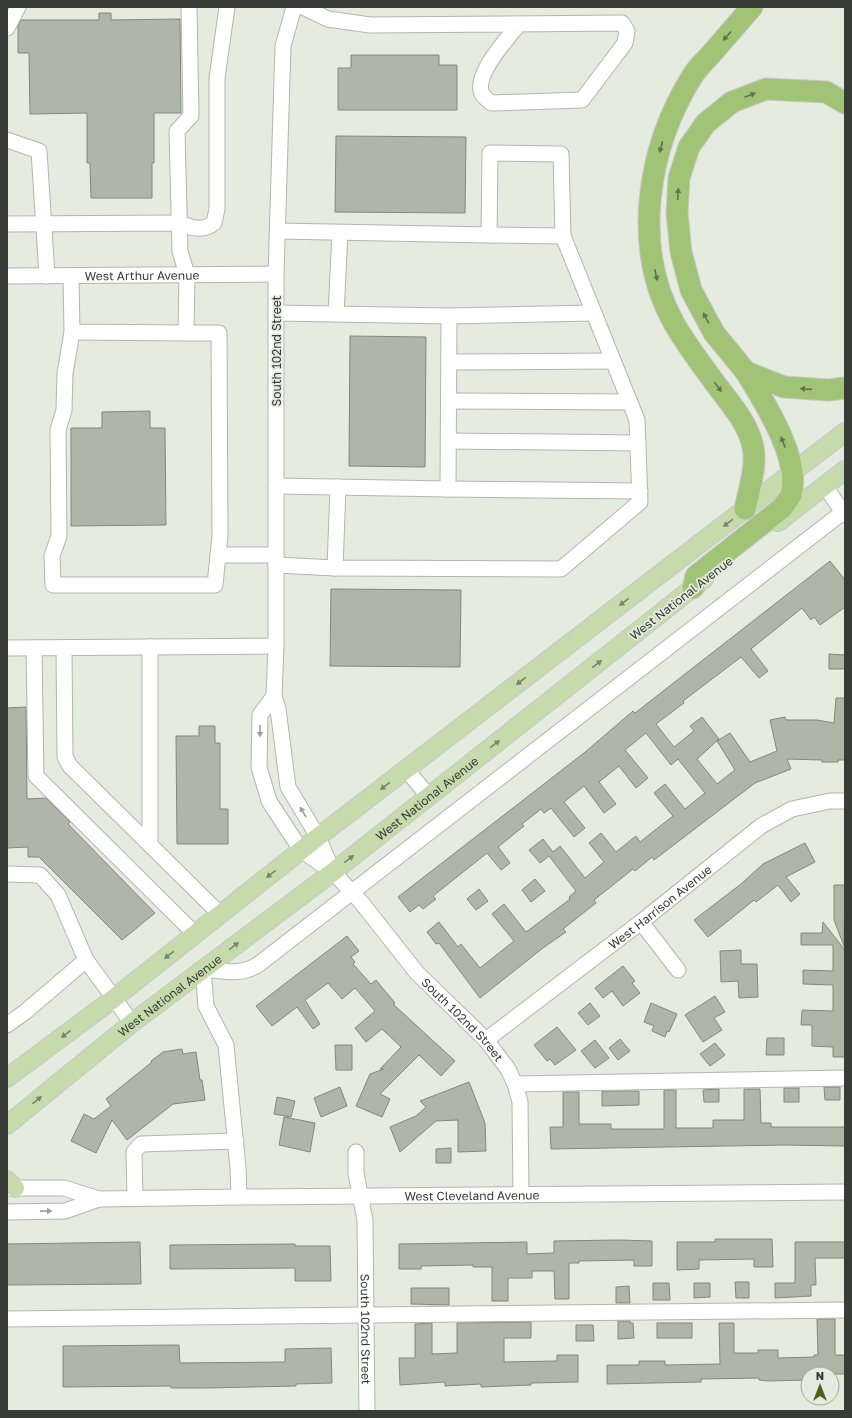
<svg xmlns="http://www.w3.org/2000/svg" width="852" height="1418" font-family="'Golos Text',sans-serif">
<rect width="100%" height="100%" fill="#e5ebdf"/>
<g fill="#afb5a9" stroke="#82887c">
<polygon points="99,13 111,13 111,20 180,19 181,113 154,113 154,163 152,163 152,198 91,198 90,163 87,163 87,113 30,114 29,53 18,53 18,26 21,20 99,20"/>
<polygon points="351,55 439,55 439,65 457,65 457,110 338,110 338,68 351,68"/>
<polygon points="336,136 466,137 465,213 335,212"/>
<polygon points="350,336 426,337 425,467 349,466"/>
<polygon points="150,411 150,428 165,428 166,525 71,526 71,428 102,428 102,412"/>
<polygon points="830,561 845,580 845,607 820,625 814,617 811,620 802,608 751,649 768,671 759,678 741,657 683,701 684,703 656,724 674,747 694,731 690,726 702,717 719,739 697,759 717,784 735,770 717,741 730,733 750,762 777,751 770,720 785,717 786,720 817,720 834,723 836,698 845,698 845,760 838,760 838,762 822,762 822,760 787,759 791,769 755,783 654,860 652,857 635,871 633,869 594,900 596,903 563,929 566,932 543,948 480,998 439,943 436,944 427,932 439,922 458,947 461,944 480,968 514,941 492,914 504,904 526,932 570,899 569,897 576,891 549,856 540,863 529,850 543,839 553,852 560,846 585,878 604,862 589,843 601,833 616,852 636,836 640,842 673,816 654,793 665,784 685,809 705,793 678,759 671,765 646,733 625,750 648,778 636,788 619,766 599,782 616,804 604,813 584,786 564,802 585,828 574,837 551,808 544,813 541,809 522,824 524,826 498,847 510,863 501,870 487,853 433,896 436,899 423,909 419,905 410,912 398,897 584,753 633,711 635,713"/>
<polygon points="331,589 461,590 460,667 330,666"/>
<polygon points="829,654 845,655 845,669 829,669"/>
<polygon points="26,707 27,799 46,798 70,822 68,824 155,913 122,940 39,857 28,857 28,847 7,848 7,708"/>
<polygon points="199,726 215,726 215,743 220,743 220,809 228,809 228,844 177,844 176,736 199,736"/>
<polygon points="805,843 815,862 786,877 800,894 791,902 778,885 756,902 754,900 708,937 694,920 741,884 763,864"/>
<polygon points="535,879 545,891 531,902 522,890"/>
<polygon points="834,885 845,885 844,946 834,920"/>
<polygon points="479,889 488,901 476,910 467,899"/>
<polygon points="823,922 845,950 845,1057 833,1057 833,1047 812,1046 812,1025 801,1025 802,1010 833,1011 833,985 803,984 803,970 833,971 833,945 801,945 801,933 822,933"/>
<polygon points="347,936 359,951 351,957 355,962 353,964 371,984 376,980 395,1003 393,1004 455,1061 441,1076 419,1055 380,1094 390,1099 382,1117 356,1106 370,1074 384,1069 380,1069 401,1047 382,1029 366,1042 355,1028 375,1011 356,989 355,988 342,999 328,983 305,1000 320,1024 313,1029 297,1007 272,1026 256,1006"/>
<polygon points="741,950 741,964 757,964 758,997 739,998 738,981 721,982 720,951"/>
<polygon points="623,966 635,981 632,983 640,993 623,1006 612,991 603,998 595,988"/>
<polygon points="715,996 725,1012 714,1018 722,1030 703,1042 685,1015"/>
<polygon points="590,1003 600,1016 588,1025 578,1013"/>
<polygon points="651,1003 677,1014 669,1032 667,1031 665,1037 652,1031 654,1026 644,1022"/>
<polygon points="557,1027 576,1050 555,1065 550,1059 547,1061 534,1045"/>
<polygon points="767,1038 784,1038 784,1055 766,1055"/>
<polygon points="620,1039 630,1051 618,1060 609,1048"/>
<polygon points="595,1040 609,1058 595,1068 581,1051"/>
<polygon points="715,1043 725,1055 710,1066 700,1054"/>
<polygon points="335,1045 352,1045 352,1070 336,1070"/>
<polygon points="182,1049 183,1054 196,1052 200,1080 202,1080 205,1100 173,1104 127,1140 112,1120 96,1153 71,1141 84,1114 94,1119 111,1106 106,1099 152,1062 151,1061 163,1052"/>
<polygon points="469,1082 485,1123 486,1151 458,1152 458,1120 436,1121 400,1152 390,1127 416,1116 426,1107 420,1101"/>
<polygon points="340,1087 347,1106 321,1117 314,1098"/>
<polygon points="824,1087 840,1087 840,1100 825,1100"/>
<rect x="784" y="1088" width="15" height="14"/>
<polygon points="719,1089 719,1102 704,1102 703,1090"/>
<polygon points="744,1089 760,1089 761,1123 771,1123 771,1127 845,1127 845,1146 785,1145 551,1149 550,1127 563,1127 563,1092 579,1092 579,1124 611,1124 611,1129 664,1129 664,1090 676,1090 676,1128 713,1128 713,1120 744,1120"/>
<polygon points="602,1091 639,1091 639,1105 602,1106"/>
<polygon points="277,1097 295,1101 291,1117 274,1114"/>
<polygon points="284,1117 315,1123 310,1152 279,1145"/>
<polygon points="451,1148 451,1163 436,1163 436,1149"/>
<polygon points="715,1239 772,1239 773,1267 754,1267 754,1259 699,1260 699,1269 677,1270 677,1242 715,1242"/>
<polygon points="619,1240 652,1241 652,1266 634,1266 634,1260 579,1261 579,1263 569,1263 569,1299 555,1299 554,1271 532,1271 532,1278 508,1278 508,1301 492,1301 492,1267 473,1267 473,1265 421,1266 421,1269 399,1269 399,1244 527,1242 527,1254 554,1253 554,1241"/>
<polygon points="140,1242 141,1284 7,1285 7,1244"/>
<polygon points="795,1242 845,1242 845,1258 815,1258 816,1285 811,1285 811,1296 775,1298 775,1283 795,1283"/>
<polygon points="295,1244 295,1246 330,1246 331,1281 295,1281 295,1268 170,1269 170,1245"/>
<polygon points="735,1282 749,1282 749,1298 736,1298"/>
<polygon points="653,1283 669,1283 670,1300 653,1300"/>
<polygon points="694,1283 710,1283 710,1297 694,1298"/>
<polygon points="629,1286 630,1303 616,1303 616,1287"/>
<polygon points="411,1288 449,1288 449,1305 411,1304"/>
<polygon points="817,1319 835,1319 835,1355 845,1355 845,1374 808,1374 808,1380 768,1381 759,1380 759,1378 701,1379 701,1382 607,1384 607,1365 639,1365 639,1361 665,1361 665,1365 720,1364 719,1323 734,1323 734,1353 758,1353 758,1350 778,1350 778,1358 814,1357 814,1355 818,1355"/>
<polygon points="618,1321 630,1321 630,1323 633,1323 634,1338 618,1339"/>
<polygon points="531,1322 531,1338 504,1338 504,1362 557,1361 557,1355 578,1355 578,1382 531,1383 531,1385 481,1387 481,1384 445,1386 445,1382 400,1385 399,1358 415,1358 415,1324 432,1323 432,1354 457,1353 457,1323"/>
<rect x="657" y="1323" width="35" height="15"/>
<polygon points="576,1325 593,1325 594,1341 576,1341"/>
<polygon points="179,1345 180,1363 285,1362 285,1349 331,1348 332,1383 296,1384 296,1386 206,1388 171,1388 171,1386 63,1387 63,1346"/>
</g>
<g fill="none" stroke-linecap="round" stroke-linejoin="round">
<g stroke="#b1b7ab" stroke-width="17">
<g id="minor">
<polyline points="294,7 283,46 276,274 276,646 274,696 278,709 288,787 318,837 333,872"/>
<path d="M303,7l25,12 42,6 252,-2 5,8 -2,12 -43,57 -91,3c-3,-3 -7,-6 -9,-9 -9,-19 26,-56 37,-70"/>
<polyline points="7,28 18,7"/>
<polyline points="7,140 39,151 47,276"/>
<path d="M7,224l172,-1c14,5 22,9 35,0l3,-14v-131l10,-71"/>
<polyline points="489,235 563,236"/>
<path id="s1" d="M7,276l269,-2"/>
<polyline points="71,276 72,332 186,333 187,275 180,251 177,131 191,116 189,7"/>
<polyline points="336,314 340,233"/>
<polyline points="449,316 594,313"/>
<polyline points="72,332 65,373 64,410 58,430 59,536 52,556 53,585 215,585 218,555 276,555"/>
<polyline points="186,333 219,333 220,536 218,555"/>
<polyline points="449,362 613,361"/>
<polyline points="449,401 630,402"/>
<polyline points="449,441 638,443"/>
<polyline points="824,485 845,515"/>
<polyline points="276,486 448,489 449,316 276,313"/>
<polyline points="448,489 640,491"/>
<polyline points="276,565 335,568 561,569 640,502 637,420 563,236 561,154 490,153 489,235 278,231"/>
<polyline points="335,568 338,487"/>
<polyline points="7,648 276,646"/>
<polyline points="34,648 36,776 195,934"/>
<polyline points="64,648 65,757 70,766 220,914"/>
<path id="s2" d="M274,696l-14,19 -1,52 10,34 32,49 32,22 28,30 56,71 69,67 22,29 7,15 5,18 1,93"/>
<polyline points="406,769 429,797"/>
<polyline points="150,845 150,647"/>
<polyline points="7,874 40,875 58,895 86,960 132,1023"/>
<polyline points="641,922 678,970"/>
<polyline points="7,1025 25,1012 86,960"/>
<path id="s3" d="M486,1040l155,-118 120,-96 31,-17 38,-8h15"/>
<polyline points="515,1084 845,1078"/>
<path id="s4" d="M356,1152v21l9,47 2,191"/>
<polyline points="7,1188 64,1188 99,1199"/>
<path d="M239,1197l-1,-29 -12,-123 -20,-39 -3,-37c20,2 39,7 56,-5l584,-452"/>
<polyline points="135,1198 134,1152 141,1144 236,1141"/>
<path id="s5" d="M7,1212l58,-1 34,-12 140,-2 606,-5"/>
<polyline points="7,1319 845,1310"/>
</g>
</g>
<g stroke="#c7c8c7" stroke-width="20">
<g id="major">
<polyline points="778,522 845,470"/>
<polyline points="7,1078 113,999 318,837 845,432"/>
<path id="s6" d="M7,1125l125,-102 201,-151 371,-293"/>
<polyline points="7,1180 15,1188"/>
</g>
</g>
<g stroke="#c7c8c7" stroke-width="23">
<g id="highway">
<polyline points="845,103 826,92 766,89 732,102 706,123 689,147 679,178 677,213 681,252 691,290 714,333 746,372 784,387 828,390 845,388"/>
<path d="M745,509c4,-19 12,-43 8,-62 -5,-24 -21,-41 -35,-60 -15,-20 -30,-40 -43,-62 -44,-77 -28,-177 18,-250 5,-8 13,-15 20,-23 13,-15 26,-30 39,-45"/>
<path d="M693,588l3,-12 86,-68c3,-4 7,-9 9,-13 10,-37 -27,-93 -45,-123"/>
</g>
</g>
<use href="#minor" stroke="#fff" stroke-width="15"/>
<use href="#major" stroke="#c6dbac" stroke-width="18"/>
<use href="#highway" stroke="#a0c375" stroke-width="21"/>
</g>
<defs><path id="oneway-solid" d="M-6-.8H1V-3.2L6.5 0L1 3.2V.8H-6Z"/></defs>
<g fill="#62714f">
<use href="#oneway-solid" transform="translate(727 36) rotate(131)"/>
<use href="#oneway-solid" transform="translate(750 95) rotate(-21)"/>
<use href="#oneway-solid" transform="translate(661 147) rotate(105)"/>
<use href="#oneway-solid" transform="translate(678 194) rotate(-87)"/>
<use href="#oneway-solid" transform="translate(656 275) rotate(77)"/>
<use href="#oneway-solid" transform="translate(706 318) rotate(-118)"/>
<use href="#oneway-solid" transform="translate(718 387) rotate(54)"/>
<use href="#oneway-solid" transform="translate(806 389) rotate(-176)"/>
<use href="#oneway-solid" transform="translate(783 442) rotate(-111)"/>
</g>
<g fill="#78836b">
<use href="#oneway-solid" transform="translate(728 523) rotate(143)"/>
<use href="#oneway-solid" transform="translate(624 602) rotate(143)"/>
<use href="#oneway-solid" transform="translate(597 664) rotate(-38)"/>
<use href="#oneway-solid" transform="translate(521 681) rotate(143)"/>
<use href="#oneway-solid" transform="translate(495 744) rotate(-38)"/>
<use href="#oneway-solid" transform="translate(385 786) rotate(142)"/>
<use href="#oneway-solid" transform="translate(349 859) rotate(-38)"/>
<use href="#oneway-solid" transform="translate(271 874) rotate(142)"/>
<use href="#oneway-solid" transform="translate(234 946) rotate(-37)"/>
<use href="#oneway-solid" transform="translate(169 955) rotate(142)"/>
<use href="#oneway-solid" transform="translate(66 1034) rotate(143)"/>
<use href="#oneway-solid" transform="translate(37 1100) rotate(-39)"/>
</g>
<g fill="#9c9d9a">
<use href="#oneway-solid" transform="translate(260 731) rotate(91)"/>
<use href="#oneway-solid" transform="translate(303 812) rotate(-121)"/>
<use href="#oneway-solid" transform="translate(46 1211) rotate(-1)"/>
</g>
<g text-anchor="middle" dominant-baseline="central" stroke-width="3.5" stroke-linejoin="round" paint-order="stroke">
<g font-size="12" fill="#383b36" stroke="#e5ebdf">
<text stroke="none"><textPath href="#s1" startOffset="135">West Arthur Avenue</textPath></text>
<text transform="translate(276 351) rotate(-90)">South 102nd Street</text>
<text transform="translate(681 598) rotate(-38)">West National Avenue</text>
<text stroke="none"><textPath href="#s6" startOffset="532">West National Avenue</textPath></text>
<text stroke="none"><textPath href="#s3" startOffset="219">West Harrison Avenue</textPath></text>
<text stroke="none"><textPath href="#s6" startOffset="208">West National Avenue</textPath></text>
<text stroke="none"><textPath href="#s2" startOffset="405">South 102nd Street</textPath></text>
<text stroke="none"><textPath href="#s5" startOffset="467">West Cleveland Avenue</textPath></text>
<text stroke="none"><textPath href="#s4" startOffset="178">South 102nd Street</textPath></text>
</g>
</g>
<rect width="852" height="1418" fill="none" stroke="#383b36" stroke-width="16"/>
<g transform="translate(820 1386)"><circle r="19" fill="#e5ebdf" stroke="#a0a59b"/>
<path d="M0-3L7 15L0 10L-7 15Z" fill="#476418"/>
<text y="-6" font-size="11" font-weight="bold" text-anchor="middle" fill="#383b36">N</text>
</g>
</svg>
